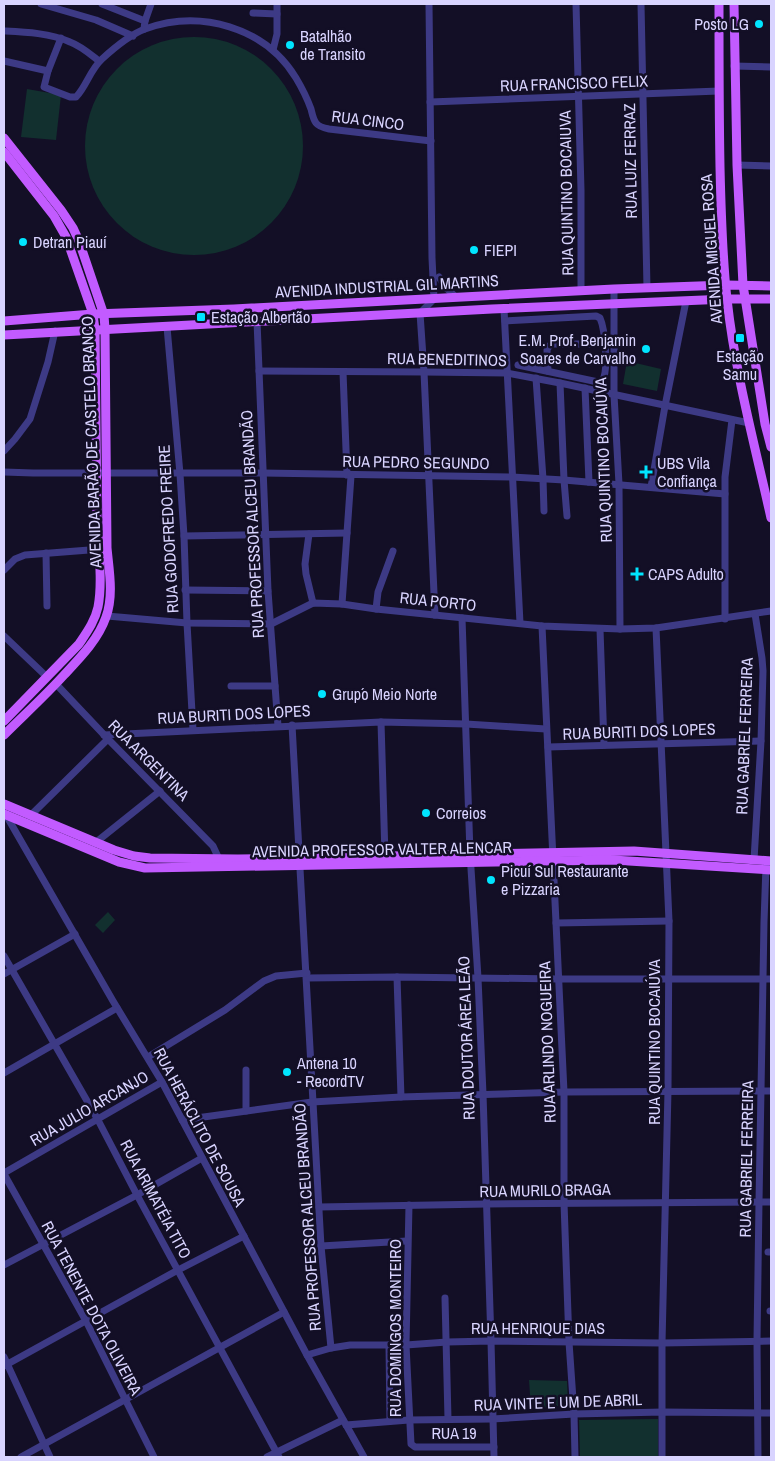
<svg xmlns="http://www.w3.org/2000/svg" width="775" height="1461" font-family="'Archivo Narrow',sans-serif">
<rect width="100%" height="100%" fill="#130f26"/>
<g fill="#12302f">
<circle cx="194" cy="146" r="109"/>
<polygon points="27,89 61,95 56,140 21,137"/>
<polygon points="627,361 661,369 657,391 623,384"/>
<polygon points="108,912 115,920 103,933 95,925"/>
<polygon points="529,1380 567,1381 568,1405 531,1409"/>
<polygon points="658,1419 658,1457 580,1457 579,1420"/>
</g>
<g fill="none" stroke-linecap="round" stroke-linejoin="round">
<g stroke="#3d3a85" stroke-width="7">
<polyline points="41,4 96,20 133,36"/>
<polyline points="102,4 145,21 144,29"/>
<polyline points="429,4 432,258 434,299 420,313 424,372 435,615"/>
<polyline points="576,4 581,190 581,291"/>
<polyline points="641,4 647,288"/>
<polyline points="253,13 277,14"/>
<polyline points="145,21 151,4"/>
<path d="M4,31c21,1 46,2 66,11 11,4 20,12 29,19"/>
<path d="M61,38l-13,33 -4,16 26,10h6c10,-10 14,-27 26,-38 12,-11 27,-24 43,-30 55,-20 120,-2 151,49 6,10 11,20 15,31 1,4 2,10 5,14 3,4 8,5 13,6l102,12"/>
<polyline points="273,50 277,34 277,4"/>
<polyline points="4,61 48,71"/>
<polyline points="734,66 771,67"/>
<polyline points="430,102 719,91"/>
<polyline points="737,165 771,166"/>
<polyline points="439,277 446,288 456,297"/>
<polyline points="614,289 614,395 619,484 620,629"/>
<polyline points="504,309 520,623"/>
<polyline points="257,321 268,591 278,726"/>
<path d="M505,321l91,-5 4,2c5,11 9,54 2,63l-4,1 -80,-17"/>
<polyline points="167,327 180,474 184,536 187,623 193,730"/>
<polyline points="259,371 424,372 507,373 560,383 749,423"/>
<polyline points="548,371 547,350 549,346 552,344 605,344"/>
<polyline points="343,372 347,475"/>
<polyline points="536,378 543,479 544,511"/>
<polyline points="560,383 564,480 567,516"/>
<polyline points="585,388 589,482"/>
<polyline points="4,451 15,439 30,419 48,362 55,331"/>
<polyline points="4,472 33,473 263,473 512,477 564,480 725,494"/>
<polyline points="651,487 665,406 686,301"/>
<polyline points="309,534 305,564 306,574 313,603"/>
<polyline points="184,536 347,533"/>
<polyline points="46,553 47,606"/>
<polyline points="4,570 15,559 25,555 102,549"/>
<polyline points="185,590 268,591"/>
<polyline points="342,604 351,476"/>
<polyline points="376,609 378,592 393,551"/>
<polyline points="107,616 187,623 271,624 313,603 342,604 376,609 542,626 620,629 656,628 771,611"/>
<polyline points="462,618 470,853 478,978 483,1094 491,1341 494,1457"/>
<polyline points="725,619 725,477 732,420"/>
<polyline points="542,626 564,1092 564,1203 569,1342 574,1414 575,1457"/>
<polyline points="656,628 669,921 668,1091 662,1343 662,1457"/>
<polyline points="600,629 604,745"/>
<polyline points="4,636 47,677"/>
<polyline points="56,684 108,739 213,846 219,859 219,863"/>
<polyline points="231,686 275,686"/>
<polyline points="381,722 385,856"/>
<polyline points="292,725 321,1246 331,1348"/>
<polyline points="104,735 381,722 466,724 546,729"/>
<polyline points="548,747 761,741"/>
<polyline points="6,815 113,1001 162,1082 307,1355 364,1457"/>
<polyline points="30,816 108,739"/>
<polyline points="95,843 160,791"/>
<polyline points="754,860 761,741 763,671 762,658 755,614"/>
<polyline points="556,923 669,921"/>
<polyline points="4,956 98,1120 137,1195 279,1457"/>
<polyline points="4,974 75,934"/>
<polyline points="397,977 401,1097"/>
<polyline points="307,978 397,977 559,979 771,979"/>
<polyline points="148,1057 225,1010 264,981 276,976 307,973"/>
<polyline points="246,1070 246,1111"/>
<polyline points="4,1073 117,1008"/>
<polyline points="182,1120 312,1102 401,1097 564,1092 771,1091"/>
<polyline points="4,1173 162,1082"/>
<polyline points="4,1174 86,1321 154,1457"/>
<polyline points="409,1205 406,1345 411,1444 415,1447 494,1447"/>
<polyline points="319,1207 487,1204 771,1202"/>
<polyline points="321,1246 407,1241"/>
<polyline points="768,1252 771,1252"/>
<polyline points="4,1265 137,1195 202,1158"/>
<polyline points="445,1298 448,1419"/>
<polyline points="770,1311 771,1311"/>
<polyline points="389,1345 390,1421"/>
<polyline points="307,1355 331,1348 350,1345 406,1345 447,1342 491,1341 662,1343 771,1341"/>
<polyline points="4,1357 50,1457"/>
<polyline points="4,1366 178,1270 244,1236"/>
<polyline points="346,1425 409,1420 492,1419 574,1414 663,1412 771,1413"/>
<polyline points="21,1457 284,1312"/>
<polyline points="267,1457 343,1420"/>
<polyline points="758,1457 757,1341 759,1202 764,922 766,865"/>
</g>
<g stroke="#c25bff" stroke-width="9">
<path d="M719,4c0,54 0,108 1,163 1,44 2,88 7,132 8,74 28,147 44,219"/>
<polyline points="734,4 737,165 743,285 765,424 771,447"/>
<path d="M4,138l57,72 12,18 6,13 25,74 1,14 2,219c2,22 7,47 -1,69 -8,23 -26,41 -42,58 -19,21 -40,40 -60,60"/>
<path d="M4,152l50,64 12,21 27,77 2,16c1,63 1,126 2,190 1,26 6,61 1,87 -3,14 -11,25 -19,37l-75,77"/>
<polyline points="4,321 93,314 234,309 614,289 726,285 771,286"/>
<polyline points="4,335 492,309 727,299 771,299"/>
<polyline points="4,804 114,850 134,856 150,858 238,859 634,851 771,861"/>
<polyline points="4,814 119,862 145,868 613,860 771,870"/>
</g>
</g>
<g fill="#00e5ff" stroke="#130f26" stroke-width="2">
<circle cx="759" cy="24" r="5"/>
<circle cx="290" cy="45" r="5"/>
<circle cx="23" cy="242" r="5"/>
<circle cx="474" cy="250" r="5"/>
<rect x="196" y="312" width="10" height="10" rx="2.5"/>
<rect x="735" y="333" width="10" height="10" rx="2.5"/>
<circle cx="646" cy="349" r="5"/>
<path d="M643.5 464.5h5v5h5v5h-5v5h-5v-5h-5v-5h5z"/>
<path d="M634.5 566.5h5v5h5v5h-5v5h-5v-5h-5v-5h5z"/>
<circle cx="322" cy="694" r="5"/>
<circle cx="426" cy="813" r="5"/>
<circle cx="491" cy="880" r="5"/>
<circle cx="287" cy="1072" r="5"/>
</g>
<g text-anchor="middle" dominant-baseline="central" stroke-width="5" stroke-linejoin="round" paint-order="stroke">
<g font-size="16" fill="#d9d4ff" stroke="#130f26" text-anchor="start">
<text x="749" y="24" text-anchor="end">Posto LG</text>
<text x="300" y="36">Batalhão<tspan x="300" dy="18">de Transito</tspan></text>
<text x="33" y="242">Detran Piauí</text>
<text x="484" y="250">FIEPI</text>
<text x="211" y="317">Estação Albertão</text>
<text x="636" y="340" text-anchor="end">E.M. Prof. Benjamin<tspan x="636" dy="18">Soares de Carvalho</tspan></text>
<text x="740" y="356" text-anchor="middle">Estação<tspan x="740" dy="18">Samu</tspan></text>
<text x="657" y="463">UBS Vila<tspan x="657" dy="18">Confiança</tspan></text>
<text x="648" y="574">CAPS Adulto</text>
<text x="332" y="694">Gruṕo Meio Norte</text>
<text x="436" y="813">Correios</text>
<text x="501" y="871">Picuí Sul Restaurante<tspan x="501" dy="18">e Pizzaria</tspan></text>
<text x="297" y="1063">Antena 10<tspan x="297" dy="18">- RecordTV</tspan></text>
</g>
<g font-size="16" fill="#d9d4ff" stroke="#130f26">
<text transform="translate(574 83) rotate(-2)">RUA FRANCISCO FELIX</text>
<text transform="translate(368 120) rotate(7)">RUA CINCO</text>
<text transform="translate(630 161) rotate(-91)">RUA LUIZ FERRAZ</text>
<text transform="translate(566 193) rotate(-91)">RUA QUINTINO BOCAIUVA</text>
<text transform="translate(711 249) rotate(-94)">AVENIDA MIGUEL ROSA</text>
<text transform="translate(387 286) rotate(-3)">AVENIDA INDUSTRIAL GIL MARTINS</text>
<text transform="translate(447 359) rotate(1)">RUA BENEDITINOS</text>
<text transform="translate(91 442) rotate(-92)">AVENIDA BARÃO DE CASTELO BRANCO</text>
<text transform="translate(603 460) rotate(-92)">RUA QUINTINO BOCAIÚVA</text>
<text transform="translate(416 462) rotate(1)">RUA PEDRO SEGUNDO</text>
<text transform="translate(252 524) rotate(-93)">RUA PROFESSOR ALCEU BRANDÃO</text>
<text transform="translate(168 529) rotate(-93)">RUA GODOFREDO FREIRE</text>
<text transform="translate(438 601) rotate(6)">RUA PORTO</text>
<text transform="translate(234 714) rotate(-3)">RUA BURITI DOS LOPES</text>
<text transform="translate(639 731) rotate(-2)">RUA BURITI DOS LOPES</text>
<text transform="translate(744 736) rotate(-88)">RUA GABRIEL FERREIRA</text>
<text transform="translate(149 760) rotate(45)">RUA ARGENTINA</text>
<text transform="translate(382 849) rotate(-1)">AVENIDA PROFESSOR VALTER ALENCAR</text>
<text transform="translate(466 1038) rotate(-92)">RUA DOUTOR ÁREA LEÃO</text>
<text transform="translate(547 1042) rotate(-92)">RUA ARLINDO NOGUEIRA</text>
<text transform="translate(654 1042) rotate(-90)">RUA QUINTINO BOCAIÚVA</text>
<text transform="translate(89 1108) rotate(-30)">RUA JULIO ARCANJO</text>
<text transform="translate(200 1127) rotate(62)">RUA HERÁCLITO DE SOUSA</text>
<text transform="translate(746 1159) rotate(-89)">RUA GABRIEL FERREIRA</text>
<text transform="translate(545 1190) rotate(-1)">RUA MURILO BRAGA</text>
<text transform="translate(156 1199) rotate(62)">RUA ARIMATÉIA TITO</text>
<text transform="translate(307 1217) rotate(-94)">RUA PROFESSOR ALCEU BRANDÃO</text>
<text transform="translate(92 1308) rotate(62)">RUA TENENTE DOTA OLIVEIRA</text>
<text transform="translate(395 1328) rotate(-90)">RUA DOMINGOS MONTEIRO</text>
<text x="538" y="1328">RUA HENRIQUE DIAS</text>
<text transform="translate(558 1402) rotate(-2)">RUA VINTE E UM DE ABRIL</text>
<text x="454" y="1433">RUA 19</text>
</g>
</g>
<rect width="775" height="1461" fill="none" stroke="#d9d4ff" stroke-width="10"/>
</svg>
